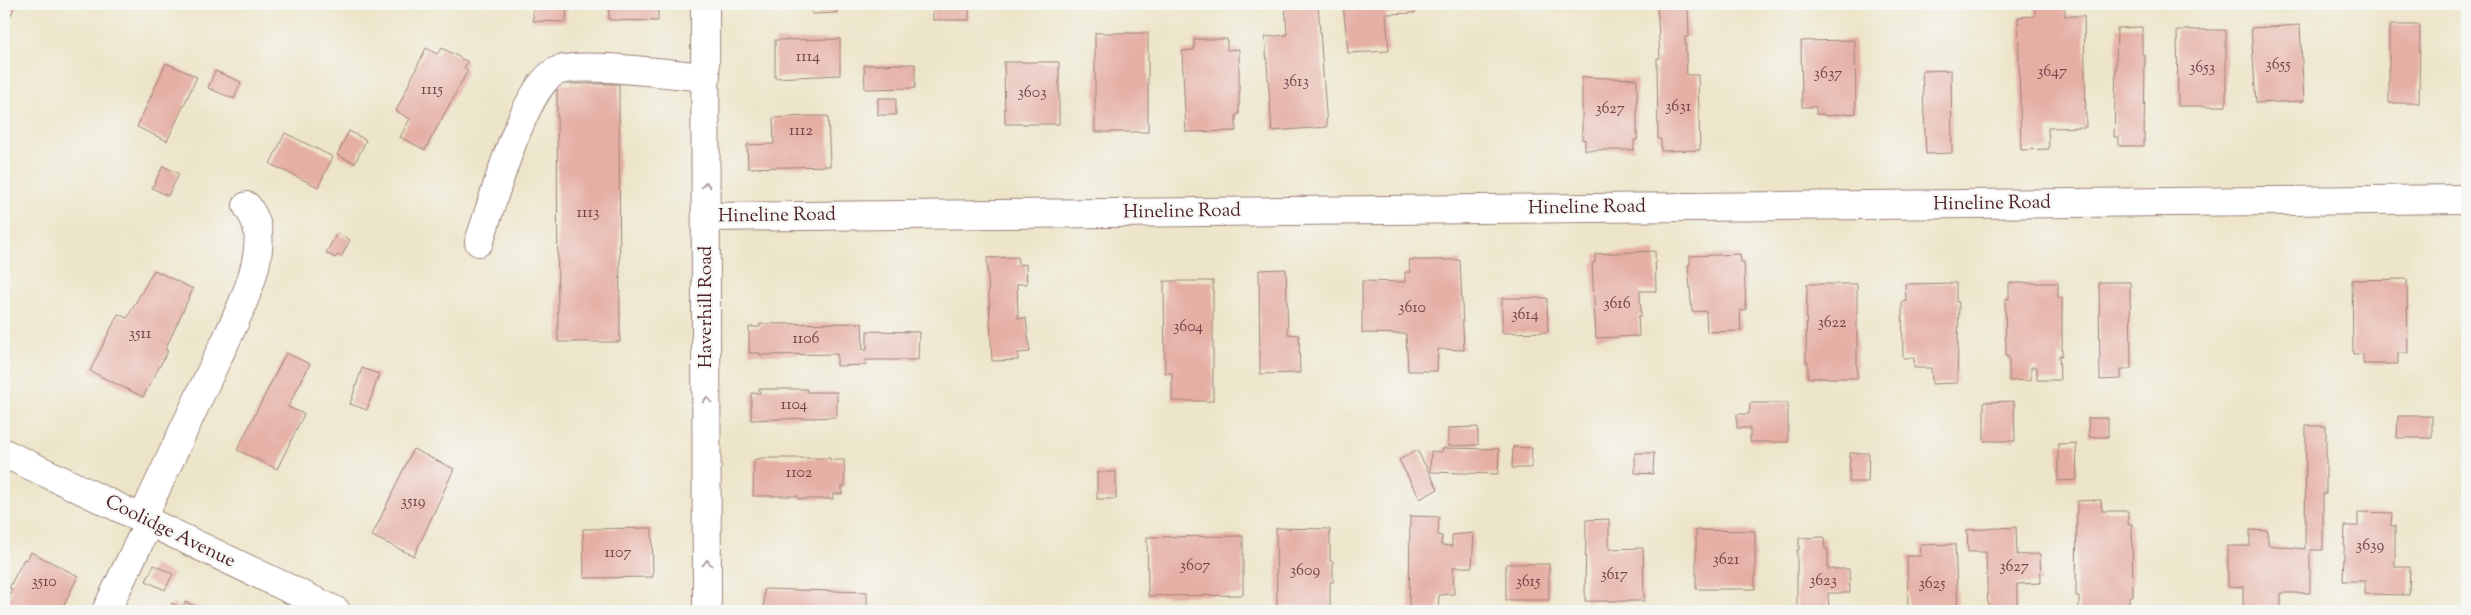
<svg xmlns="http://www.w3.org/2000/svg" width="2471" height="615" font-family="'Sorts Mill Goudy',serif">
<rect width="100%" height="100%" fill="#f6f6f2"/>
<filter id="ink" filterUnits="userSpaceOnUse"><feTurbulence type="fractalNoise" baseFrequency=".02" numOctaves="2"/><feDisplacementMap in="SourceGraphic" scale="10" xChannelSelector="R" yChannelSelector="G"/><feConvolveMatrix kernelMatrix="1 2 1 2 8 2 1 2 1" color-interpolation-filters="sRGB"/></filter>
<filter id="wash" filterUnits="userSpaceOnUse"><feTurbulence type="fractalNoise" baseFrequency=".0096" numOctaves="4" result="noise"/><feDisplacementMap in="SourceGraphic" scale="20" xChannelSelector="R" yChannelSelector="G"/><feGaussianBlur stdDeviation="1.12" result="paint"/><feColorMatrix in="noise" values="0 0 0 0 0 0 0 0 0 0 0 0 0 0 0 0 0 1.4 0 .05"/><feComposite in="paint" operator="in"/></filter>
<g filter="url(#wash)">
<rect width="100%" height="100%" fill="#ede5c9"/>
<g id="blocks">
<g fill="#e5afa4">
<polygon points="4,4 16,4 8,21 4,19"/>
<polygon points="533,4 567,4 566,22 533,21"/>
<polygon points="609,4 658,4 658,21 609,20"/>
<polygon points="812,4 837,4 837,13 812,14"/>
<rect x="933" y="4" width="36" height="16"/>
<rect x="1145" y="4" width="41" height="3"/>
<polygon points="1285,4 1318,4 1327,127 1272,131 1265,37 1287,35"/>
<polygon points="1343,4 1414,4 1415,13 1386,14 1389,51 1348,53"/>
<polygon points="1657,4 1688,4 1689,36 1685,37 1687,75 1698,75 1700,150 1661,151 1661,139 1658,139 1657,58 1660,58"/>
<polygon points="2035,4 2065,4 2065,16 2084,16 2086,127 2048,128 2049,149 2021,150 2018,17 2035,16"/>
<polygon points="2300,25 2304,101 2256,103 2251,28"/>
<polygon points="2389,25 2420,25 2419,103 2389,103"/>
<polygon points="2142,27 2142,55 2145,55 2144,146 2119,146 2119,137 2114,137 2117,28"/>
<polygon points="2177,30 2226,30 2226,106 2178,106"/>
<rect x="1095" y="33" width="53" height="99"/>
<polygon points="840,39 840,75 775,78 775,40"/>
<polygon points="1194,39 1227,39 1227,50 1239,49 1239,114 1236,115 1236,131 1186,132 1182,51 1194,50"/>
<polygon points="1855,40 1856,113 1824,116 1824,114 1816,114 1816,107 1802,107 1801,41"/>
<polygon points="426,48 437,54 442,48 468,62 464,68 468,70 425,150 400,137 410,119 396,111"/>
<polygon points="1004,62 1059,62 1059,124 1005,124"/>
<polygon points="166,63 197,77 167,141 137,127"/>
<polygon points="915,64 915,88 865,89 864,65"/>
<polygon points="1951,70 1952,153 1926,154 1922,71"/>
<polygon points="215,71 241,82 234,99 208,88"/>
<polygon points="1582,77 1637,79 1637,140 1634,140 1634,150 1585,150 1585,139 1582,140"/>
<polygon points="557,84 619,84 620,342 558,342"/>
<rect x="878" y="98" width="18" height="17"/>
<polygon points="807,116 828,116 830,166 748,168 747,145 774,144 773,118"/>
<polygon points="349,131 366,140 355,163 337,155"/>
<polygon points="285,133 333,157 318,187 270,164"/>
<polygon points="163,166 179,174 168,196 152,188"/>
<polygon points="337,233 350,240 341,257 337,255 335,258 326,253"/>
<polygon points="1655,251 1656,291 1640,291 1641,316 1638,316 1639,336 1596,338 1592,263 1595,263 1595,254"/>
<polygon points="1740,254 1741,262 1744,262 1746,310 1740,311 1741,331 1707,332 1706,311 1692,312 1688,265 1690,265 1690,256"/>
<polygon points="1018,257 1018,265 1026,264 1027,284 1017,284 1018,318 1026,318 1030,352 1018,353 1018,360 992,361 987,258"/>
<polygon points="1409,260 1460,260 1464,350 1438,349 1437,371 1408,371 1406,334 1362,333 1362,281 1405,282 1405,272 1410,272"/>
<polygon points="1286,269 1288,334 1299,335 1300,373 1260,374 1259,270"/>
<polygon points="154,270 193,289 165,350 168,351 143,397 90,371 118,314 127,318"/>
<polygon points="2407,279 2408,353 2398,353 2398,364 2363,364 2363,354 2353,354 2352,280"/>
<polygon points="1164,281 1213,281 1213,401 1172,401 1172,373 1165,373"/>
<polygon points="2099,282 2130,282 2131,369 2121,369 2121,379 2100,380"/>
<polygon points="1956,283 1956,302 1959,302 1957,383 1932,384 1931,368 1914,368 1914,358 1903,358 1902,302 1906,301 1905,284"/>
<polygon points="2009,283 2058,283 2058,298 2062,298 2062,356 2059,355 2060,380 2037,380 2037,367 2031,367 2031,380 2009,381 2009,357 2006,357 2005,299 2009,299"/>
<polygon points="1807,284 1857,284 1857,378 1808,378 1808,362 1806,362"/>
<polygon points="1502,298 1547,298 1548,332 1502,333"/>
<polygon points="862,323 863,350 867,350 867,331 919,332 918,360 866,360 866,365 837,366 837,354 760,355 760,353 749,353 749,327 760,327 760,324"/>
<polygon points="286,353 310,364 288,407 304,414 277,469 237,450"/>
<polygon points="362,368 379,374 367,410 350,404"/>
<polygon points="759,389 807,389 807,392 837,392 837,417 751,420 751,393 760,393"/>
<polygon points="2014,401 2015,441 1984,441 1984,402"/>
<polygon points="1750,403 1788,403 1788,442 1750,442 1750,428 1737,428 1737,414 1749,414"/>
<polygon points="2398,416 2432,416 2432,438 2397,438"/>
<polygon points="2088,418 2108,418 2108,437 2089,437"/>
<polygon points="2306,426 2326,426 2326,494 2323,494 2323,550 2310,550 2310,593 2281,593 2281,611 2243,611 2243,587 2228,586 2228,546 2250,546 2250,530 2268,531 2268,545 2305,549"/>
<polygon points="1478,427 1478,445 1448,446 1448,428"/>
<polygon points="2076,443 2077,480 2058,481 2058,444"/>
<polygon points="1513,447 1532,448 1531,468 1512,468"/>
<polygon points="1443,448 1499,449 1498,474 1430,472 1431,451 1442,452"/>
<polygon points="413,449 454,469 414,556 372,536"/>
<polygon points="1417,450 1438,489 1420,499 1399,460"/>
<polygon points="1635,453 1654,453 1653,474 1635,473"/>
<polygon points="1850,453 1869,453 1868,482 1849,482"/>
<polygon points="762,458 830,458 830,460 844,460 845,486 842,486 842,494 833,494 833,499 798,499 798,496 753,496 754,460"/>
<rect x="1097" y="472" width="19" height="27"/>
<polygon points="2101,500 2102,511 2128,511 2128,524 2132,524 2133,596 2129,596 2129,611 2079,611 2079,596 2076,596 2077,501"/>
<polygon points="2358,512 2392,513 2391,526 2395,526 2395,567 2410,567 2409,595 2365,594 2365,581 2343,581 2345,526 2358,526"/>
<polygon points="1410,516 1439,517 1438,535 1442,536 1441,545 1452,546 1452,535 1474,533 1472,567 1453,567 1454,594 1439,595 1438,611 1409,611"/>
<polygon points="1609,519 1609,549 1643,548 1644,601 1585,601 1586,520"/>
<polygon points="2016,527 2017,555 2040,554 2041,583 2017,584 2017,611 1988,611 1986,552 1968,552 1967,530"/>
<polygon points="652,528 653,577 584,578 583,529"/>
<polygon points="1276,528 1330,529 1330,561 1333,561 1333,582 1330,582 1330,607 1277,606"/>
<polygon points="1696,530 1755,531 1755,589 1696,589"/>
<polygon points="1243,536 1243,595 1148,596 1147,537"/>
<polygon points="1824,537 1825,549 1828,549 1828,569 1849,569 1850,593 1828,593 1829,611 1797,611 1797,550 1799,550 1799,538"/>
<polygon points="1955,544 1958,611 1908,611 1907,556 1921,556 1920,545"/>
<polygon points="31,552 78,576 61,611 4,611 12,589 9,588 24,559 27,560"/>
<rect x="1506" y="564" width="43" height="36"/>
<polygon points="154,565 173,574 165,590 146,581"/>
<polygon points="764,589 867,592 867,611 764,611"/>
<polygon points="185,602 207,611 169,611 172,603 183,608"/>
</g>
</g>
</g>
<g filter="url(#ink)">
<use href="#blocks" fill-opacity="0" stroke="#9c827a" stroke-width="1"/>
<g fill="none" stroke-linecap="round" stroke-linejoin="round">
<g stroke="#9c827a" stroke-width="30">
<g id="minor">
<polyline points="705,4 707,611"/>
<polyline points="706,217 2467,199"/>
<path d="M479,242c13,-36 44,-157 78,-171 24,-10 118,4 149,6"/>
<polyline points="4,453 336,611"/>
<path d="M142,519c24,-52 49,-104 73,-156 15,-31 40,-80 43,-114 2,-17 -1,-29 -11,-43"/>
<polyline points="106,611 149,522"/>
</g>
</g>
<use href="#minor" stroke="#fff" stroke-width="28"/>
</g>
<defs><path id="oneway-chevron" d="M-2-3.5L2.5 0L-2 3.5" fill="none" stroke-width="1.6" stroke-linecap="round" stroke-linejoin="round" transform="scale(1.25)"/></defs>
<g stroke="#ae9aa0">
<use href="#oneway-chevron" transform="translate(706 185) rotate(-90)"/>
<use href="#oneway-chevron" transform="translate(707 400) rotate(-90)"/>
<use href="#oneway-chevron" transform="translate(707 563) rotate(-90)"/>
</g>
</g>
<g text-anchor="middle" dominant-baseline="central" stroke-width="4.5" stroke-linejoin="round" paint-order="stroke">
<g font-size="16" fill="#714349">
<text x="808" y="57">1114</text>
<text x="2278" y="65">3655</text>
<text x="2202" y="68">3653</text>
<text x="2052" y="72">3647</text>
<text x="1828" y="74">3637</text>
<text x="1296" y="82">3613</text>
<text x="432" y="90">1115</text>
<text x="1032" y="93">3603</text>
<text x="1678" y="107">3631</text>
<text x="1610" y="109">3627</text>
<text x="801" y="131">1112</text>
<text x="588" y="213">1113</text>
<text x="1617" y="304">3616</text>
<text x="1412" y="308">3610</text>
<text x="1525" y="315">3614</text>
<text x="1832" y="323">3622</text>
<text x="1188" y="327">3604</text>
<text x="140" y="334">3511</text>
<text x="806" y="339">1106</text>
<text x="794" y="405">1104</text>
<text x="799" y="473">1102</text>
<text x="413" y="502">3519</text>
<text x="2370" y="546">3639</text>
<text x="618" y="553">1107</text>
<text x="1726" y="560">3621</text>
<text x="1195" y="566">3607</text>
<text x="2014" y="567">3627</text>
<text x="1305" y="571">3609</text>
<text x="1614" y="575">3617</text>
<text x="1823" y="581">3623</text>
<text x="44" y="582">3510</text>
<text x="1528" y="582">3615</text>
<text x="1932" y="584">3625</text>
</g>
<g font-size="19" fill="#4a1f2b" stroke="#f6f6f2">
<text transform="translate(1992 204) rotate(-1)">Hineline Road</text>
<text transform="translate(1587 208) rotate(-1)">Hineline Road</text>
<text transform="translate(1182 212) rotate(-1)">Hineline Road</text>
<text transform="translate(777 216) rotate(-1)">Hineline Road</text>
<text transform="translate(706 307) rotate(-90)">Haverhill Road</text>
<text transform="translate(170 532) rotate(26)">Coolidge Avenue</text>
</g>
</g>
<rect width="2471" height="615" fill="none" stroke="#f6f6f2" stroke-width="20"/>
</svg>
